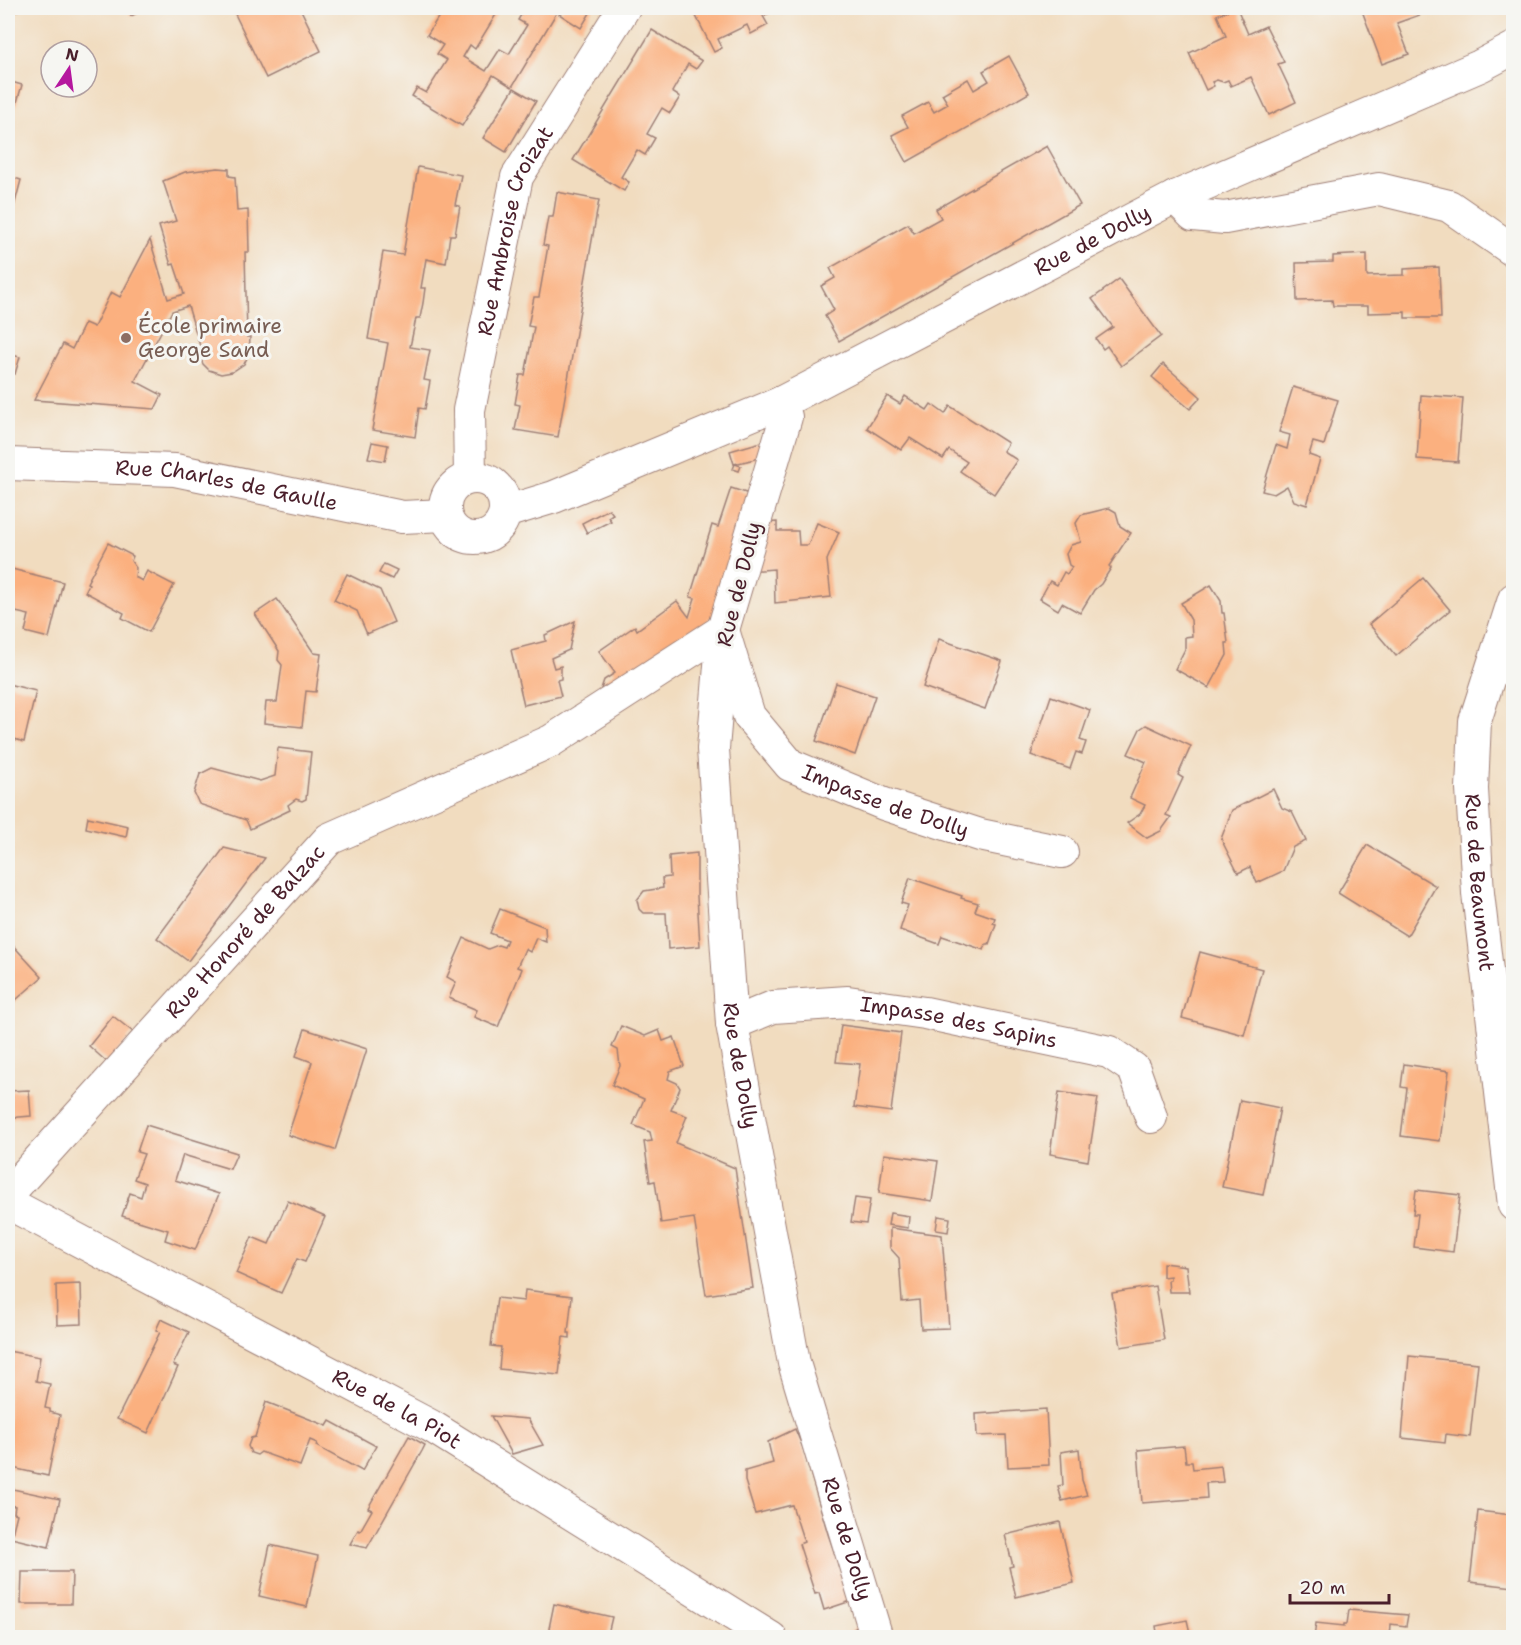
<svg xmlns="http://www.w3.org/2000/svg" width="1521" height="1645" font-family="'Shantell Sans',sans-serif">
<rect width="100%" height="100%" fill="#f6f6f2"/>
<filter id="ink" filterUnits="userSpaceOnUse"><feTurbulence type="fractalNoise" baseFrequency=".0167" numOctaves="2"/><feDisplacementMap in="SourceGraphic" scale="12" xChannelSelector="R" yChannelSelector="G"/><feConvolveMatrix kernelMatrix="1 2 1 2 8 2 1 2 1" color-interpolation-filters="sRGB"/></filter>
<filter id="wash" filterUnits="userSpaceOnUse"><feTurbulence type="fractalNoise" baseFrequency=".008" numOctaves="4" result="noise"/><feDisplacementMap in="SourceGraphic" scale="24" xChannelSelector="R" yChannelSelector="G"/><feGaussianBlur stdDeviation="1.35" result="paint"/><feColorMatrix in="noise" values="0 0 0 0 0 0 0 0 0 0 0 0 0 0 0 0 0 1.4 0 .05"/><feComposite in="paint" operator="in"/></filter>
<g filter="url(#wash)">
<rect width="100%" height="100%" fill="#f1dcbf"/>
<g id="blocks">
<g fill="#fbb07f">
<polygon points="8,8 23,8 8,15"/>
<polygon points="127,8 148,8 131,16"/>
<polygon points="238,8 300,8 321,51 266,78 233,10"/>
<polygon points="444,8 500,8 475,49 470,45 463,57 486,71 500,49 509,54 527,25 518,20 525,8 548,8 557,12 512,87 493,75 462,126 412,96 417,88 426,93 447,60 437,54 443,45 427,35"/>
<polygon points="563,8 593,8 581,28 559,14"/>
<polygon points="692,8 781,8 763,16 768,25 751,34 747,25 718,39 722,48 714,52"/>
<polygon points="1234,8 1237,8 1248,34 1266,26 1284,62 1278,64 1296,102 1269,115 1251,77 1231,86 1228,80 1223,82 1217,80 1212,82 1214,86 1206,90 1189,53 1226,36 1217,15"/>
<polygon points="1361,8 1423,8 1425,13 1397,23 1409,54 1382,64"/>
<polygon points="652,30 702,61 696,69 688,64 672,92 680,97 670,113 662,108 647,134 655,138 645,155 637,150 621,177 629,182 624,191 573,160"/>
<polygon points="1009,56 1029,93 907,162 892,135 908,127 902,116 928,102 934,112 948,104 942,94 968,79 974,90 989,81 983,71"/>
<polygon points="8,81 22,85 11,123 8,122"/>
<polygon points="514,88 536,101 506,152 483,138"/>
<polygon points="1047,146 1080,205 839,341 825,316 834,310 821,286 835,278 830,268 908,224 914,233 941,218 936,209"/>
<polygon points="418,167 461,175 455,205 460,206 455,235 450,235 446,263 426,259 421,288 425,288 423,303 420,318 416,318 410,347 430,350 424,380 430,381 425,409 419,408 415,437 372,430 388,343 368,339 383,252 403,255"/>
<polygon points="218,168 229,169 229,176 235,177 237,211 248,210 249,252 245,252 247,337 250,337 249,354 244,364 232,372 221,374 209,370 203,364 196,348 200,346 188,306 172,311 135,381 162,395 155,409 34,400 63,344 72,349 85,323 94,327 111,292 120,297 150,240 168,299 184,294 174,264 171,265 159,226 176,221 163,181 185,172"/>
<polygon points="8,176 21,180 11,218 8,217"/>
<polygon points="557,192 599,200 558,437 515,430 520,405 515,404 520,375 525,375 534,327 528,326 534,297 539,297 548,246 543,245 548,217 553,217"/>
<polygon points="1367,254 1367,276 1404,275 1404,269 1439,267 1441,318 1405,318 1405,312 1368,313 1368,306 1333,306 1332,300 1297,301 1296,263 1333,262 1333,256"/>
<polygon points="1119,279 1161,336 1121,366 1107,346 1103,349 1096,339 1113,327 1092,299"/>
<polygon points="8,354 20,357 15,374 8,372"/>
<polygon points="1163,364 1201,397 1190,409 1152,377"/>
<polygon points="1293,387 1338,400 1324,445 1313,442 1309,455 1320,459 1307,505 1294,501 1287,486 1274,494 1262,491 1276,445 1287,449 1290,435 1279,432"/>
<polygon points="1421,395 1463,398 1458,462 1417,459"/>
<polygon points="887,396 900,404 905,396 927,410 931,404 945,414 950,406 1008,443 1003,451 1017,460 994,494 960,471 967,462 949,450 943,459 910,438 901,450 867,428"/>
<polygon points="768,440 764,457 734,464 730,451"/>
<polygon points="372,442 388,445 385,461 368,458"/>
<polygon points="735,464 741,466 739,471 733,469"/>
<polygon points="731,488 752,495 717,611 699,630 608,700 601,689 604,680 615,673 599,651 635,626 637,630 677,601 689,617 695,598 690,597 712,525 718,527"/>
<polygon points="1109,508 1116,512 1120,526 1131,533 1109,566 1111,568 1101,584 1094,590 1080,613 1062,603 1058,610 1040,599 1050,581 1057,585 1064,572 1067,574 1072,567 1069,565 1066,554 1071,545 1081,542 1076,523 1081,515"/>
<polygon points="609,509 613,514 608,517 611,521 587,533 582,523"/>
<polygon points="777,522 777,531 798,531 799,545 808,545 817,523 839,532 827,560 831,597 775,603 774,569 747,571 762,523"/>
<polygon points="108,543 133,556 131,561 136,568 135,577 142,581 147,571 174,585 149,632 122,618 124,613 85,592 89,584 87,583"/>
<polygon points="384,564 397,570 392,579 379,573"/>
<polygon points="8,568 63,582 49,638 25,632 29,615 16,612 8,617"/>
<polygon points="347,574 380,590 394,622 367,634 357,611 334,600"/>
<polygon points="1423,578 1450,610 1396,656 1369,624"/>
<polygon points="1211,585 1221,601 1222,613 1224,613 1228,643 1226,643 1227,655 1209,688 1175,669 1185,649 1185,637 1192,636 1191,620 1181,603"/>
<polygon points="277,599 314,653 321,654 316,692 306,691 302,727 264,723 266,702 277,702 282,665 278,660 279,651 255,614"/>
<polygon points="575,621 569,650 551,658 554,668 561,666 561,679 557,680 561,696 524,705 511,650 546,641 545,635"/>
<polygon points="939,639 1002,661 985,709 923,687"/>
<polygon points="836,683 875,696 855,755 816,741"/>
<polygon points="8,684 36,691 24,742 8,737"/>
<polygon points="1051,696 1090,710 1080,740 1086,742 1082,754 1076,752 1070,769 1031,755"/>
<polygon points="1146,725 1191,746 1178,775 1183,778 1166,815 1171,817 1161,831 1147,838 1127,823 1140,814 1145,805 1130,798 1146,762 1128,754 1140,729"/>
<polygon points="278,748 311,752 306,799 302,801 296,799 288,805 290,810 250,829 246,820 199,804 194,793 200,774 212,768 260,781 275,776"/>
<polygon points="1273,789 1282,808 1292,812 1306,841 1293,847 1283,871 1257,883 1250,867 1238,873 1221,839 1232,810"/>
<polygon points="88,817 128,826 126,837 86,828"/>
<polygon points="1367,845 1436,886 1407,936 1338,893"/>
<polygon points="224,848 265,858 188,961 157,938"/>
<polygon points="697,853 697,896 700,946 668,949 666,913 643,913 639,909 637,900 644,891 663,888 662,878 670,877 669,856"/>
<polygon points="910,878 962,896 961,898 978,903 975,911 995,918 993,923 996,924 989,944 986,944 984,950 942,936 939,944 900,930 908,905 901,903"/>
<polygon points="500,909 545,927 546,942 536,938 530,952 525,949 517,967 522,969 498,1027 474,1017 477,1010 449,998 456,982 447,977 464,938 488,949 498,945 504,947 507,940 490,933"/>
<polygon points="8,940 42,977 9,1006 8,1004"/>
<polygon points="1200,952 1262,969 1244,1035 1182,1018"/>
<polygon points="113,1016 133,1032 108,1063 89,1046"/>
<polygon points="841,1025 901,1033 891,1112 854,1107 860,1064 836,1062"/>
<polygon points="621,1026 645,1036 659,1030 663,1041 674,1037 684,1066 670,1071 668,1079 677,1083 680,1088 671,1110 687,1116 676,1143 735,1168 753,1288 706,1295 694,1218 661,1223 655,1181 650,1182 644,1142 652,1141 650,1132 633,1125 644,1099 612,1085 620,1066 618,1050 612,1047"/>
<polygon points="305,1029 367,1049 335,1150 288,1135 312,1062 296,1056"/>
<polygon points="1404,1064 1449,1071 1440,1141 1401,1136 1407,1088 1401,1087"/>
<polygon points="29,1090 31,1116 8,1118 8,1091"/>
<polygon points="1059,1092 1098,1098 1088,1161 1050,1154"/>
<polygon points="1240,1100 1280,1108 1263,1195 1222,1187"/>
<polygon points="146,1125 237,1153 230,1169 183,1155 175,1180 219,1194 195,1250 165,1240 168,1230 122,1216 130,1193 141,1197 145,1183 134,1179 144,1154 137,1152"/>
<polygon points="884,1154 938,1161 932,1201 879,1193"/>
<polygon points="1416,1190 1460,1195 1453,1252 1414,1247 1418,1214 1413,1214"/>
<polygon points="855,1198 870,1200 866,1224 851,1222"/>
<polygon points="288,1201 325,1217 305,1262 297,1259 281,1293 236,1273 252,1237 269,1244"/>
<polygon points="890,1213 909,1216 908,1228 888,1225"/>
<polygon points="938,1216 950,1218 948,1232 936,1230"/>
<polygon points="890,1228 942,1235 949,1328 921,1329 919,1300 902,1302 899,1258 890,1248"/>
<polygon points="1163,1263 1186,1266 1189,1292 1169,1292 1168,1280 1170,1280 1170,1276 1163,1277"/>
<polygon points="81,1284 82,1324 57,1325 56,1285"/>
<polygon points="1155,1286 1164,1340 1121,1347 1112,1293"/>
<polygon points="525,1290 572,1296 568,1333 570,1333 570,1338 563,1337 559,1375 499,1369 501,1347 491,1346 497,1298 524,1301"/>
<polygon points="161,1319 189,1332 173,1365 178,1367 148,1433 117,1419 160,1332 156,1330"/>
<polygon points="8,1351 40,1357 36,1381 50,1384 45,1408 50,1409 50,1412 60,1415 48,1476 8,1467"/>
<polygon points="1409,1356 1478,1363 1470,1437 1446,1434 1445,1443 1402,1438"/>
<polygon points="266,1402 327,1426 330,1421 376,1446 362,1471 316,1446 317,1443 310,1440 300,1466 261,1452 257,1455 251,1453 248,1446 251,1438 255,1437"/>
<polygon points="1046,1409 1049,1465 1008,1467 1006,1435 977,1436 976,1414"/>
<polygon points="491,1416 528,1419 543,1445 512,1454"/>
<polygon points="795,1429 803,1448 828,1534 851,1601 824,1610 819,1593 815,1594 799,1544 804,1542 792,1505 755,1514 745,1481 745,1471 773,1463 768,1442"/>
<polygon points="409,1436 425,1445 422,1451 367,1548 350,1544 358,1530 360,1531 372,1510 368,1508"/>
<polygon points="1184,1446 1186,1462 1192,1462 1193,1469 1221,1466 1223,1482 1206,1483 1207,1498 1142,1503 1138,1450"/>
<polygon points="1079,1449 1082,1480 1087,1495 1062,1501 1058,1486 1063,1485 1061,1452"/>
<polygon points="8,1488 60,1499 49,1547 11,1538 17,1514 14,1513 15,1506 8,1505"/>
<polygon points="1478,1511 1512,1515 1509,1547 1514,1548 1514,1587 1470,1582"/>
<polygon points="1060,1522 1074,1583 1016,1597 1009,1567 1013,1566 1005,1535"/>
<polygon points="270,1545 318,1556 307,1607 259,1596"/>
<polygon points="22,1572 72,1572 71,1604 21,1604"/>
<polygon points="554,1604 612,1617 607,1638 547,1638"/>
<polygon points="1349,1610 1408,1615 1406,1626 1391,1624 1390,1638 1314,1638 1316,1623 1344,1626 1344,1624 1347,1624"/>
<polygon points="1187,1620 1190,1633 1158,1638 1156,1626"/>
<polygon points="859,1625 863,1638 843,1638"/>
</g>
</g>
</g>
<g filter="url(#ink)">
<use href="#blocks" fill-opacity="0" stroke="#9e7e75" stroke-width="1.5"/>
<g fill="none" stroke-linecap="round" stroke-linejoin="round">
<g stroke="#9e7e75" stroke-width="34">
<g id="street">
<polyline points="1175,197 1193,215 1225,218 1379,189 1449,206 1514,251"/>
<path id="s1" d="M782,402l4,15 -63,213 -10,119 19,275 62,339 83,275"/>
<path id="s2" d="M8,464l167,6 227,47 43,-2"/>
<circle cx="475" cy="508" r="30"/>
<path id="s3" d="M470,478l-1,-68 48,-233 107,-169"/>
<path id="s4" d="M505,512l49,-15 228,-95 393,-205 305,-131 34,-18"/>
<path id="s5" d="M1514,599l-39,122 -3,68 6,104 36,312"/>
<path id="s6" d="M732,1024l41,-17 75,-5 77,11 184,39 25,17 17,48"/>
<path id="s7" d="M8,1194l321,-355 222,-98 172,-111 26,86 41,49 94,39 96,31 82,17"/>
<path id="s8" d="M8,1203l423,223 340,212"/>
</g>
</g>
<use href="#street" stroke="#fff" stroke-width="32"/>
</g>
</g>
<circle fill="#8d6e63" stroke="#f6f6f2" stroke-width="2" cx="126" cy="338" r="6"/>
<g text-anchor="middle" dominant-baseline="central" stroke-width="6" stroke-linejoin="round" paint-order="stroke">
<g font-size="21" fill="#4a1f2b" stroke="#f6f6f2">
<text stroke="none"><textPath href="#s3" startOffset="254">Rue Ambroise Croizat</textPath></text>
<text stroke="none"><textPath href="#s4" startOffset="648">Rue de Dolly</textPath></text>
<text stroke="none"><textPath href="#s2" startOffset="220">Rue Charles de Gaulle</textPath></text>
<text transform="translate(739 584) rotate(-76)">Rue de Dolly</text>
<text stroke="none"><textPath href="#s7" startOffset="1182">Impasse de Dolly</textPath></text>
<text stroke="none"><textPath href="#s5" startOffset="290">Rue de Beaumont</textPath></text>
<text stroke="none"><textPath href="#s7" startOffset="354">Rue Honoré de Balzac</textPath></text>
<text stroke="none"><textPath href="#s6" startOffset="232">Impasse des Sapins</textPath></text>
<text stroke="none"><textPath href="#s1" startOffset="675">Rue de Dolly</textPath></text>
<text stroke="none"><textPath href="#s8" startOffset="440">Rue de la Piot</textPath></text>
<text stroke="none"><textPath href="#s1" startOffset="1161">Rue de Dolly</textPath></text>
</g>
<g font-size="21" fill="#785e54" stroke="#f6f6f2" text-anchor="start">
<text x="138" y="326">École primaire<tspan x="138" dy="24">George Sand</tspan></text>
</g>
</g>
<rect width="1521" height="1645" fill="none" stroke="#f6f6f2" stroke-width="30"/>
<g transform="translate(69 69) rotate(13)"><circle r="28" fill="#f6f6f2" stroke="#b1a0a2" stroke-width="1.5"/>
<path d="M0-4.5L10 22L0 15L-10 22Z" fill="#b5179e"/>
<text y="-9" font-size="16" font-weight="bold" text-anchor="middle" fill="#4a1f2b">N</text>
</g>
<path d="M1290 1594v9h99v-9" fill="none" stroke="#4a1f2b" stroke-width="3"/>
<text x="1299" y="1594" font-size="18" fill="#4a1f2b" stroke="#f6f6f2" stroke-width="4.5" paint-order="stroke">20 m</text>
</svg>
